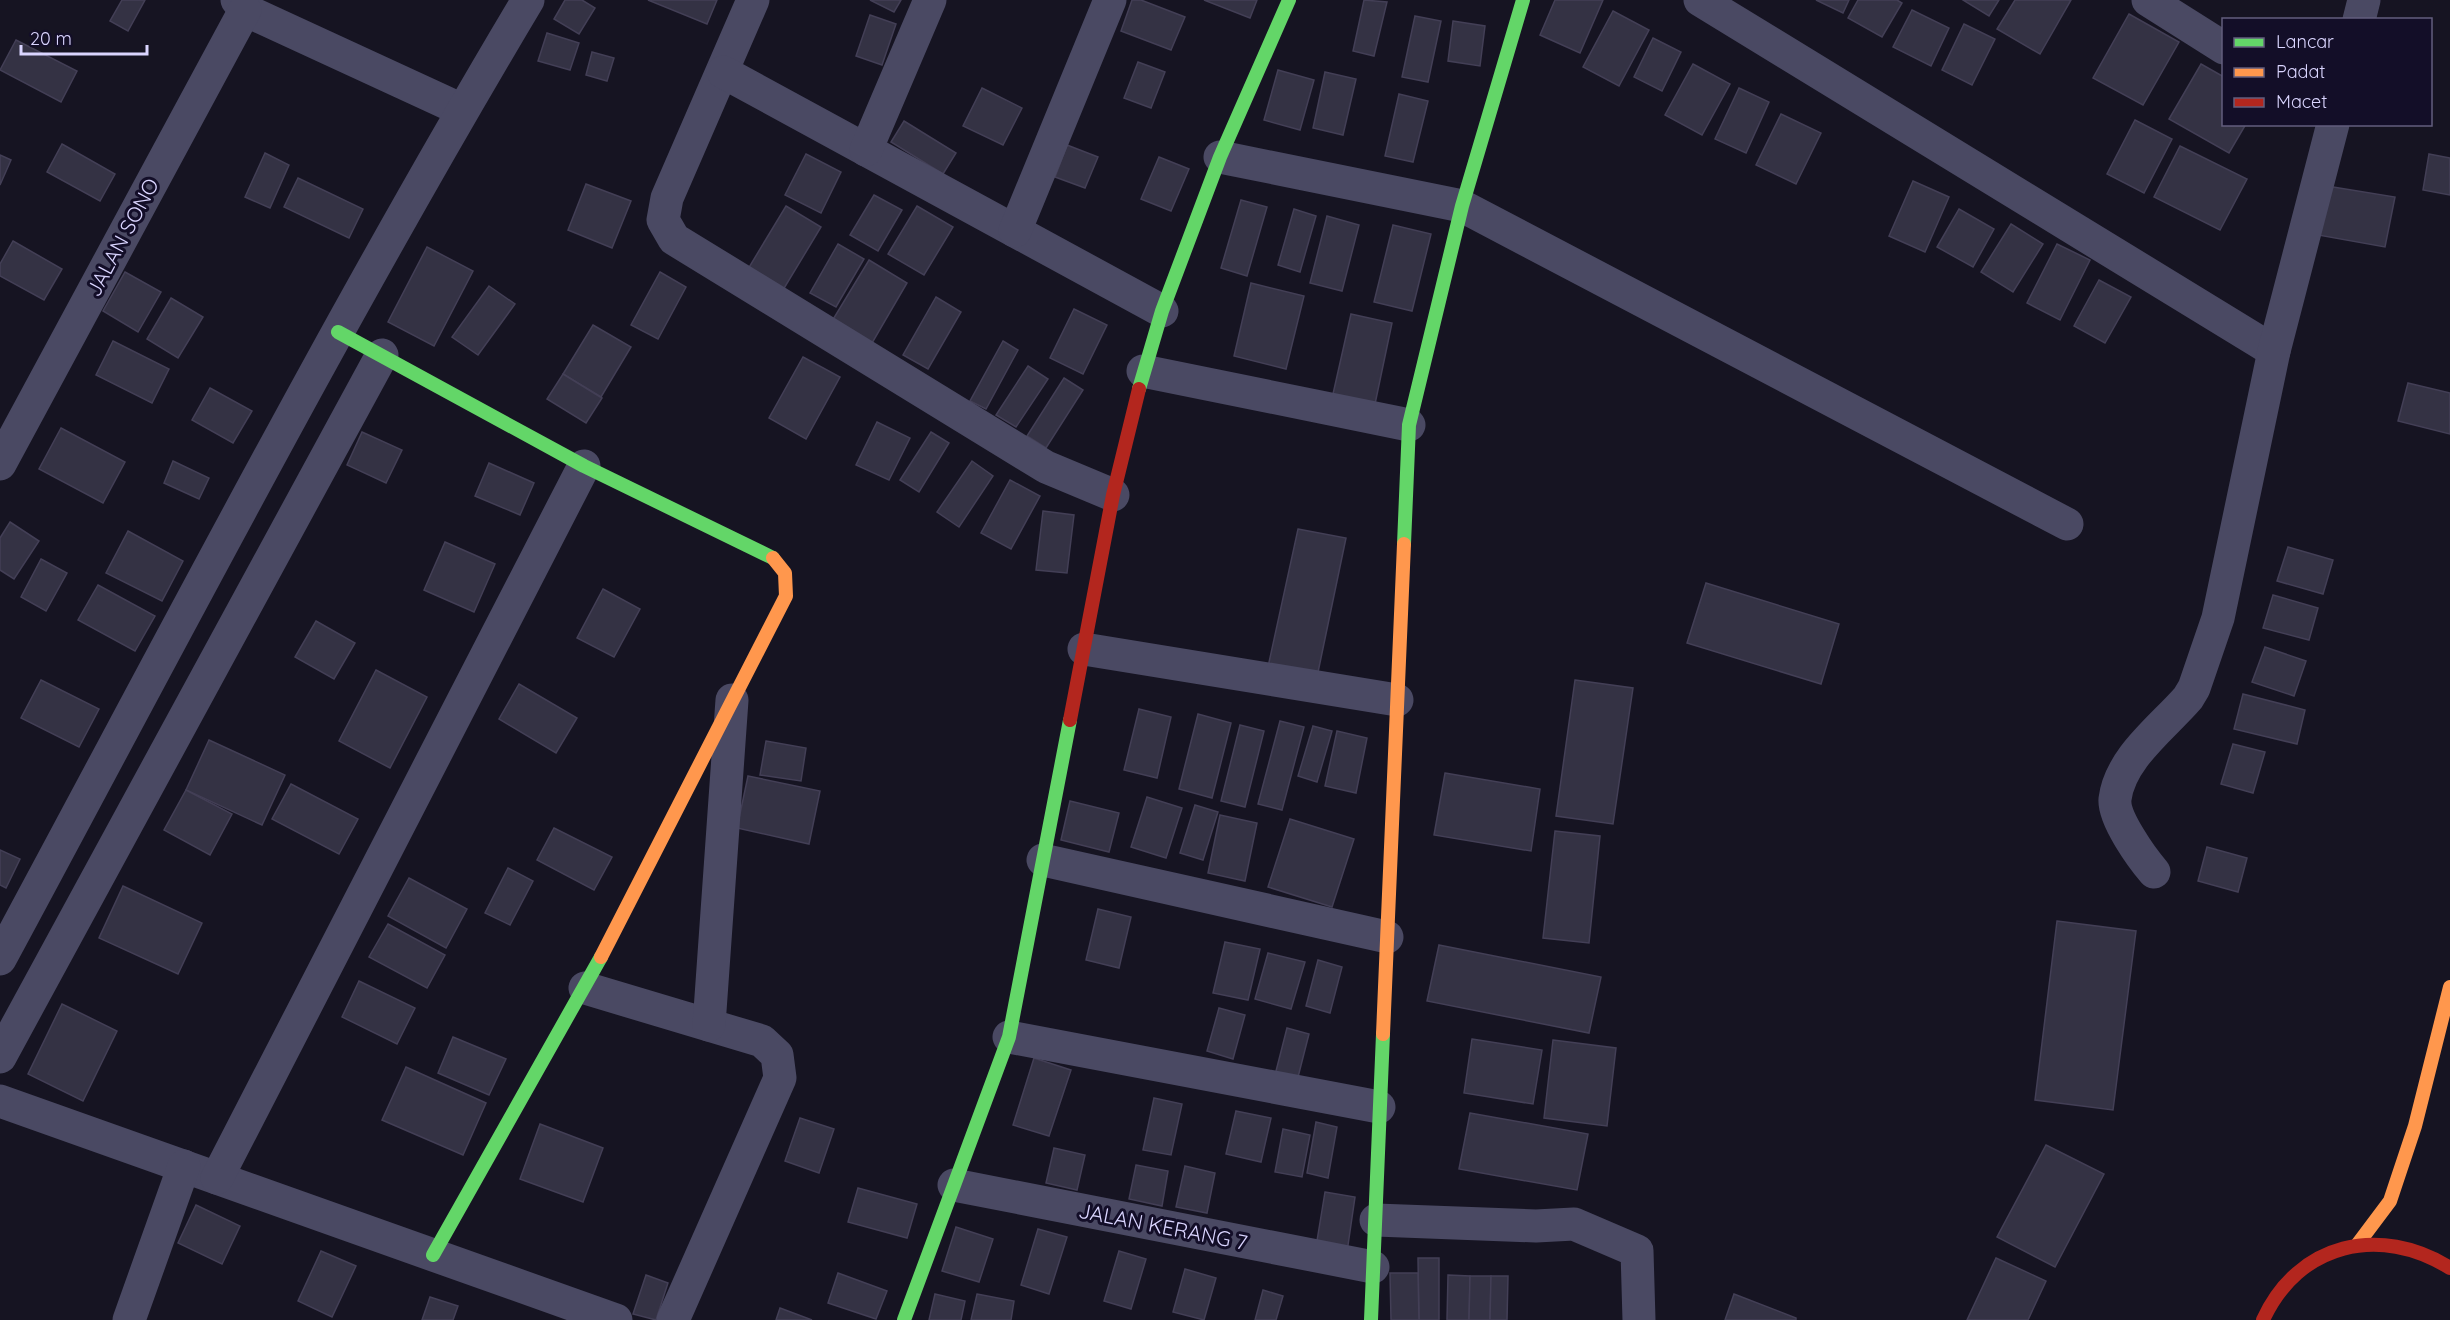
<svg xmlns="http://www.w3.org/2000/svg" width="2450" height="1320" font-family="Quicksand,sans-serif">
<rect width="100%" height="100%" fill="#161422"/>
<g fill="#343244" stroke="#433f56" stroke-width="1.5">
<polygon points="122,0 145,0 128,31 110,21"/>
<polygon points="565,0 582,0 595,8 579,34 554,19"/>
<polygon points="648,0 717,0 707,24"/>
<polygon points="870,0 901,0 894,12"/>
<polygon points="1132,0 1141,0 1185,17 1171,50 1121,31"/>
<polygon points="1204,0 1257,0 1250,18"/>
<polygon points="1364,0 1387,2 1374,56 1353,51"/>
<polygon points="1555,0 1603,0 1580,53 1540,35"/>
<polygon points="1816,0 1849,0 1843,13"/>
<polygon points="1858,0 1897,0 1902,3 1882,37 1848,18"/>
<polygon points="1963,0 1999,0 1989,16"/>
<polygon points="2015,0 2071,0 2040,54 1997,29"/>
<polygon points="1912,10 1949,28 1931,66 1893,47"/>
<polygon points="1613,11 1649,30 1619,86 1583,67"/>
<polygon points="2129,14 2179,42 2143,105 2093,78"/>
<polygon points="870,15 896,24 882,65 856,56"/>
<polygon points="1415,16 1441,21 1428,82 1402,77"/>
<polygon points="1453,21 1485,26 1480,66 1448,61"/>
<polygon points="1964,24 1995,39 1972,85 1942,70"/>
<polygon points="547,33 579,43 570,70 538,61"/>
<polygon points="1653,38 1681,52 1662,91 1634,77"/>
<polygon points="16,40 77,71 61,102 0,70"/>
<polygon points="592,52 614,58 607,81 586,75"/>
<polygon points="1138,62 1165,72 1151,108 1124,98"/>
<polygon points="1693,64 1730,84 1702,135 1665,115"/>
<polygon points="2201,64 2224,77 2224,124 2246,124 2229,153 2169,119"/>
<polygon points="1278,70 1314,80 1300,130 1264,120"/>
<polygon points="1325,72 1356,79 1343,135 1313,128"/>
<polygon points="982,88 1022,108 1003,145 963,126"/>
<polygon points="1739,88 1769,102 1746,153 1715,139"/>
<polygon points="1399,94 1428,101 1413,162 1385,156"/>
<polygon points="1781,114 1821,133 1796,184 1756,165"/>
<polygon points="2135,120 2172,139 2144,193 2107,174"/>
<polygon points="904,121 956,153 943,174 891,142"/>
<polygon points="62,144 115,174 100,201 47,172"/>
<polygon points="1067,145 1098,157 1085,188 1055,177"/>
<polygon points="2180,146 2247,179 2220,230 2154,197"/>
<polygon points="265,153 289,165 270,208 245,197"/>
<polygon points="806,154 841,172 821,213 785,195"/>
<polygon points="2429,154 2450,158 2450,195 2423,190"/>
<polygon points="0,155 11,160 0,185"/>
<polygon points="1159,157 1189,169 1171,211 1141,199"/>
<polygon points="298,178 363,209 349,238 284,207"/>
<polygon points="1913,181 1949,197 1925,252 1889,236"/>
<polygon points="586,184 631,201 612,248 568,230"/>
<polygon points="2327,186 2395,197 2385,247 2318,235"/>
<polygon points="874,195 902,210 878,251 850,235"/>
<polygon points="1241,200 1267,207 1247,276 1221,268"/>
<polygon points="786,206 821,227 780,295 745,274"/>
<polygon points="917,206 953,227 924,275 888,254"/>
<polygon points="1294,209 1316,216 1300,272 1278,265"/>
<polygon points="1959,209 1994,229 1973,267 1937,247"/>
<polygon points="1327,216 1359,225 1342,291 1310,283"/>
<polygon points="2011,224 2043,244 2013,292 1981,272"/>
<polygon points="1393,225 1431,234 1412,311 1374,302"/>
<polygon points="13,241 62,269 44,300 0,276 0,264"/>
<polygon points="838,244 864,259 836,307 810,293"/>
<polygon points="2057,244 2090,260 2060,320 2027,303"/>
<polygon points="427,247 473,271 434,346 388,322"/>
<polygon points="869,260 907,283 868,350 829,326"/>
<polygon points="125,272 161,292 138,332 103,311"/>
<polygon points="660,272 686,287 658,339 631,325"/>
<polygon points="2099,280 2131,297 2105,343 2074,326"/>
<polygon points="1251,283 1304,296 1286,369 1234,356"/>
<polygon points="489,286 515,304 478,355 452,337"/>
<polygon points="936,297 961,312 928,369 903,355"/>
<polygon points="171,298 203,317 178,358 147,339"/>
<polygon points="1074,309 1107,325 1083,374 1050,358"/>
<polygon points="1351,314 1392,323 1375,404 1333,394"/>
<polygon points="593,325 631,347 601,397 563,374"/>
<polygon points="113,341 169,369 152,403 96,375"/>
<polygon points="1003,341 1018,350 986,409 970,401"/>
<polygon points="803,357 840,377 806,439 769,418"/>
<polygon points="1028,366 1048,379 1016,427 996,415"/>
<polygon points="563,374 602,398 586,423 547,399"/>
<polygon points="1064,378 1083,390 1046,448 1027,436"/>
<polygon points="2408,383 2450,393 2450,434 2398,421"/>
<polygon points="210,388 252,411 233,443 192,420"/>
<polygon points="877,422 910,438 889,480 856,465"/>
<polygon points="61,428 125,462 103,503 39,469"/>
<polygon points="362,432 402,450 386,483 347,465"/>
<polygon points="931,432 949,443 919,492 900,480"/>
<polygon points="173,461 209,478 199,499 164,483"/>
<polygon points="972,461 993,476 959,527 937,512"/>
<polygon points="489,463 534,483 520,515 475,496"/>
<polygon points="1010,480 1040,496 1011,549 981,533"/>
<polygon points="1043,511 1074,515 1067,573 1036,570"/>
<polygon points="10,522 39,541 14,579 0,570 0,538"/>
<polygon points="1298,529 1346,538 1317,677 1268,667"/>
<polygon points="128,531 183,561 162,601 106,573"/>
<polygon points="445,542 495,564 474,612 424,590"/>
<polygon points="2288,547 2333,560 2323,594 2277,581"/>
<polygon points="41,559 67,573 46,611 21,597"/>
<polygon points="1706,583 1839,624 1821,684 1687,643"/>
<polygon points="98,585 155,616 135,651 78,620"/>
<polygon points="603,589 640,609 614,657 577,638"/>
<polygon points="2273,595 2318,608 2309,640 2263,628"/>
<polygon points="316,621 355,643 334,679 295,657"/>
<polygon points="2265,647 2306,661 2294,696 2252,682"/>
<polygon points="376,670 427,697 390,768 339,741"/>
<polygon points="41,680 99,709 79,747 21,718"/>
<polygon points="1575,680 1633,688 1613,824 1556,816"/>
<polygon points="519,684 577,718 556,753 499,719"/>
<polygon points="2243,694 2305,710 2297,744 2234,729"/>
<polygon points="1139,709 1171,717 1157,778 1124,770"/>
<polygon points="1198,714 1231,723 1212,798 1179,789"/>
<polygon points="1280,721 1304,727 1282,810 1258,804"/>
<polygon points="1240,725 1264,731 1245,807 1221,801"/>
<polygon points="1313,726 1332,731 1317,782 1298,776"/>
<polygon points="1337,731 1367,738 1356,793 1325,786"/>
<polygon points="209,740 285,775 262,825 186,790"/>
<polygon points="766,741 806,748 801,781 760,775"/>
<polygon points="2233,744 2265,752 2253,793 2221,784"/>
<polygon points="1445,773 1540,789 1531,851 1434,835"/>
<polygon points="748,776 820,791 809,844 737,828"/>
<polygon points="291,784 358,819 339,854 272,819"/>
<polygon points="186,790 232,814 210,855 164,830"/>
<polygon points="1147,797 1182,808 1166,858 1131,847"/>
<polygon points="1070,801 1119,813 1109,852 1061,840"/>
<polygon points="1195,805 1218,812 1203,860 1180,853"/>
<polygon points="1220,815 1257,823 1245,881 1208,873"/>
<polygon points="1290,819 1354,839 1332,907 1268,887"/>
<polygon points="554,828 612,857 594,890 537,860"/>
<polygon points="1555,831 1600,836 1589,943 1543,938"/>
<polygon points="2207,847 2247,858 2238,892 2198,881"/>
<polygon points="0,850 20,859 6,888 0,885"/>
<polygon points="508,868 533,881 510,925 485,913"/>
<polygon points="409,878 467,909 446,948 388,916"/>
<polygon points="123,886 202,923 178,974 99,938"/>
<polygon points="1098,909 1131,917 1119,968 1086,960"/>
<polygon points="2057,921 2136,931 2113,1110 2035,1100"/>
<polygon points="388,924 445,955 427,988 369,957"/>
<polygon points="1225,942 1260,949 1248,1000 1213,993"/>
<polygon points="1439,945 1601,977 1589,1033 1427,1001"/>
<polygon points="1268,953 1305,962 1291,1009 1255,999"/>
<polygon points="1318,960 1342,967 1330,1013 1306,1006"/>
<polygon points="359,981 415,1008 397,1044 342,1017"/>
<polygon points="62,1004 117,1031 83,1101 28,1074"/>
<polygon points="1219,1008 1245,1015 1233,1059 1207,1051"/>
<polygon points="1287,1028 1309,1034 1297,1081 1275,1075"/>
<polygon points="453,1037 506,1059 489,1095 438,1073"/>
<polygon points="1472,1039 1542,1050 1533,1104 1464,1093"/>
<polygon points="1553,1040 1616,1048 1607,1126 1544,1118"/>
<polygon points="1034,1058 1071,1070 1049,1136 1013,1125"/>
<polygon points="406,1067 486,1103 463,1155 382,1120"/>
<polygon points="1154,1098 1182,1104 1171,1155 1143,1150"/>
<polygon points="1236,1111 1271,1118 1261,1162 1226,1154"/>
<polygon points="1470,1113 1588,1134 1577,1190 1459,1169"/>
<polygon points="800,1118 834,1129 819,1173 785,1161"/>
<polygon points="1316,1122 1337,1127 1328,1178 1307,1173"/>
<polygon points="540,1124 603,1148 583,1202 520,1179"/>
<polygon points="1283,1129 1310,1135 1302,1177 1275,1172"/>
<polygon points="2046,1145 2104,1174 2055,1267 1997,1237"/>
<polygon points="1054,1148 1085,1155 1077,1190 1046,1183"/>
<polygon points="1136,1165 1168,1171 1162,1206 1129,1199"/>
<polygon points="1185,1166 1215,1173 1207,1213 1176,1207"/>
<polygon points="858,1188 917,1204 907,1238 848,1222"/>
<polygon points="1325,1192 1355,1197 1347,1252 1316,1247"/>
<polygon points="196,1205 240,1226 222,1264 178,1243"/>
<polygon points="956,1227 993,1239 979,1282 942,1271"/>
<polygon points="1038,1229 1067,1237 1049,1294 1021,1285"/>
<polygon points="321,1251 356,1266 332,1317 298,1301"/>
<polygon points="1119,1251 1146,1259 1131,1309 1104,1301"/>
<polygon points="1418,1258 1439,1258 1439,1320 1419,1320"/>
<polygon points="1996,1258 2046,1281 2028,1320 1967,1320"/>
<polygon points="1185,1269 1216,1278 1204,1320 1173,1312"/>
<polygon points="838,1273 887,1291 876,1319 828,1303"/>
<polygon points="1390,1273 1418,1273 1419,1320 1391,1320"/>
<polygon points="646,1275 668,1283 656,1320 633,1314"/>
<polygon points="1448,1275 1470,1276 1469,1320 1447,1320"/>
<polygon points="1470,1276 1491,1276 1490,1320 1469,1320"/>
<polygon points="1491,1276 1508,1276 1507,1320 1490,1320"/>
<polygon points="1263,1290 1283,1296 1276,1320 1255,1320"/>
<polygon points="935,1294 965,1301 961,1320 929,1320"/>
<polygon points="977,1294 1014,1301 1011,1320 971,1320"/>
<polygon points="1734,1294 1796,1318 1796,1320 1725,1320"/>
<polygon points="430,1297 458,1306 453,1320 422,1320"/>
<polygon points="780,1308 812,1320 776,1320"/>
</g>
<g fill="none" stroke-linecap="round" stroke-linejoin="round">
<g stroke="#4a4963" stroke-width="33">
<polyline points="237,0 245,10 462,110"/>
<polyline points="753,0 667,198 663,220 674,239 1046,467 1113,495"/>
<polyline points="1700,0 2274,351"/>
<polyline points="2148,0 2224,48"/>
<polyline points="2359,20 2364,0"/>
<polyline points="723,72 1162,311"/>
<polyline points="866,150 930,0"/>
<polyline points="1220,157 1462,206 2067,524"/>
<polyline points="1015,231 1110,0"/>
<polyline points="1143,371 1409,425"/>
<polyline points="0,464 245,10"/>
<polyline points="1084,649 1397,700"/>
<polyline points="1043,860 1387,937"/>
<path d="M2154,872c-12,-14 -41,-54 -39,-73 5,-41 48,-72 73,-101l6,-10 24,-70 56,-267 59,-227"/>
<path d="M0,959c173,-321 341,-646 528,-959"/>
<polyline points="585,988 762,1041 777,1055 780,1078 673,1320"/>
<polyline points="709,1025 732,700"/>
<polyline points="1009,1037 1379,1107"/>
<polyline points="0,1057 382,355"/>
<polyline points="0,1101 616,1320"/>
<polyline points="217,1178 584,466"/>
<polyline points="954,1185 1373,1267"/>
<polyline points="1376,1220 1536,1226 1574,1224 1637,1251 1639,1320"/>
<polyline points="129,1320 184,1166"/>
</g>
<g stroke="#63d668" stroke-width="14">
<polyline points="338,332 584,466 773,558"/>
<polyline points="1139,389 1162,311 1220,157 1289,0"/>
<polyline points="1404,544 1409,425 1462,206 1523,0"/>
<polyline points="433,1255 601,957"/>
<polyline points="904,1320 1009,1037 1070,720"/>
<polyline points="1371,1320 1383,1034"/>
</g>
<g stroke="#ff974d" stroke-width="14">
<polyline points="601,957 786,596 785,573 773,558"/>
<polyline points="1383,1034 1404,544"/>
<polyline points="2357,1245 2390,1201 2415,1126 2450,987"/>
</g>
<g stroke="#b3261e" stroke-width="14">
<polyline points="1070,720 1113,495 1139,389"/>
<path d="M2263,1320c35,-77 117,-96 187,-52"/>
</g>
</g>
<g text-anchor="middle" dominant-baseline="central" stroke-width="6" stroke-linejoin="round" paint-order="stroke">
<g font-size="21" fill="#dad5ff" stroke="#130e28">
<text transform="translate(122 237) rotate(-62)">JALAN SONO</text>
<text transform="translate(1163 1226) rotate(11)">JALAN KERANG 7</text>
</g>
</g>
<rect x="2222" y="18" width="210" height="108" fill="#130e28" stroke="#635e7e" stroke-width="1.5"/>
<rect x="2234" y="38" width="30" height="9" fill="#63d668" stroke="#635e7e" stroke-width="1.5"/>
<text x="2276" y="48" font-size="18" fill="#dad5ff">Lancar</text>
<rect x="2234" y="68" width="30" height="9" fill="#ff974d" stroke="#635e7e" stroke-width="1.5"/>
<text x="2276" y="78" font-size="18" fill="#dad5ff">Padat</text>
<rect x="2234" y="98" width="30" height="9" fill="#b3261e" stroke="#635e7e" stroke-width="1.5"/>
<text x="2276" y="108" font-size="18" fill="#dad5ff">Macet</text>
<path d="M21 45v9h126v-9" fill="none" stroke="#dad5ff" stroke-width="3"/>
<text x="30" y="45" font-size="18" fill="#dad5ff" stroke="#130e28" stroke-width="4.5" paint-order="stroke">20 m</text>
</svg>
